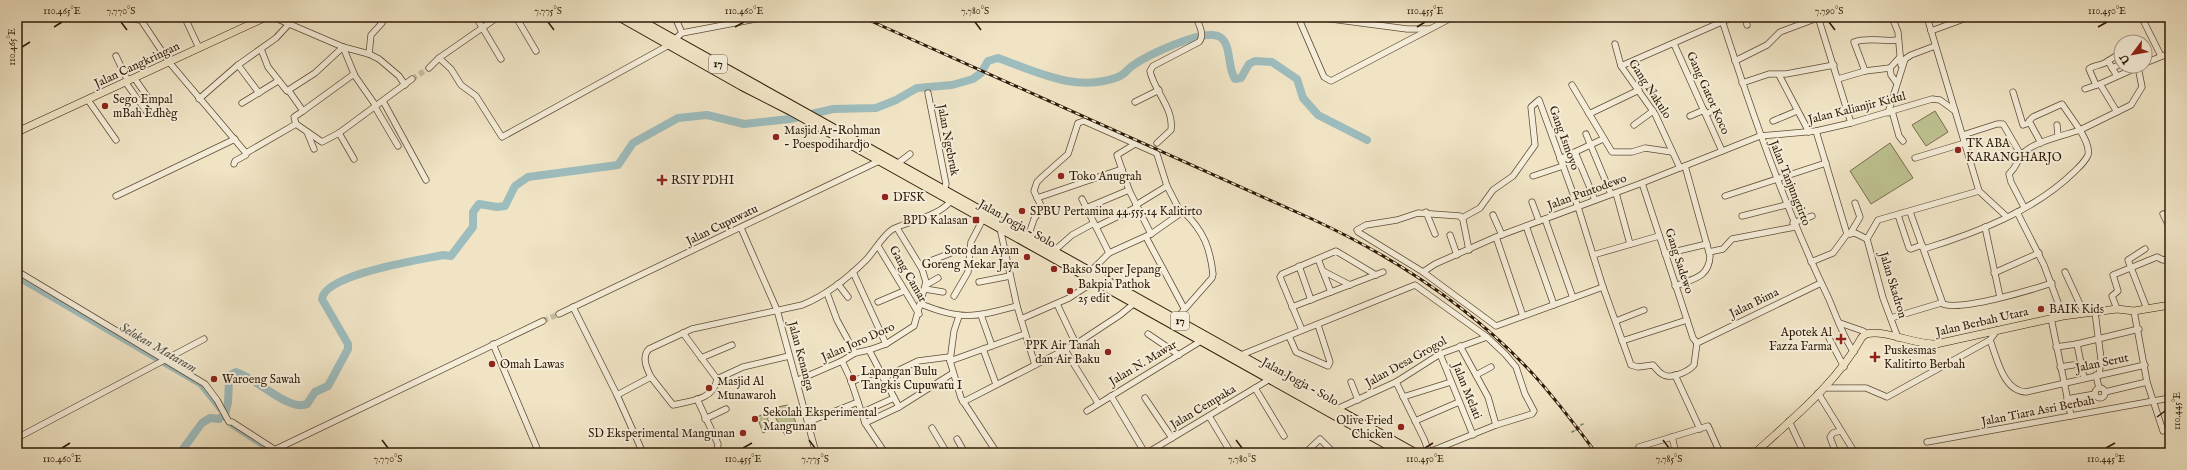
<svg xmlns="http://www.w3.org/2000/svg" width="2187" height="470" font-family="'IM FELL English',serif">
<rect width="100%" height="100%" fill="#f0e4c5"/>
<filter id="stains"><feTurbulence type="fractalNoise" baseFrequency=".005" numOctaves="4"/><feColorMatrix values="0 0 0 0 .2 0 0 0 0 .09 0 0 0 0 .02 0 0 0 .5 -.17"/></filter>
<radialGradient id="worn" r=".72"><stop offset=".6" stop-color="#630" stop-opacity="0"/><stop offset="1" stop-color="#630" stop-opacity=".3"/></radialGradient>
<g fill="#bec291" stroke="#766e4c">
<polygon points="1935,111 1948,132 1926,146 1912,125"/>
<polygon points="1890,143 1913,178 1871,204 1850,171"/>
<polygon points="788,405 799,429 785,435 773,413 777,407"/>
<polygon points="770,411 772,415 767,418 772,428 763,433 757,417"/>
</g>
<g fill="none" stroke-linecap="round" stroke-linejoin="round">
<g stroke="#717b74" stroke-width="1.5">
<polyline points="1581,425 1583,424"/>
<polyline points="1579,428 1579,427"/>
<polyline points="1576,430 1577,429"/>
<polyline points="1572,432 1574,431"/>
<polyline points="1613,453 1614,453"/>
</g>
<g stroke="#9dbcbd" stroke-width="4.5">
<polyline points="17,278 200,385 220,410"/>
<polyline points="228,421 232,426 273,453"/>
</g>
<path stroke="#9dbcbd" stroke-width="8" d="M180,453l22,-30 8,-5 9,1 6,-5 3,-11 1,-22 2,-6 5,-3c19,5 53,40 71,32l8,-12 13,-6 20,-37v-5l-26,-45c3,-25 98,-39 121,-44l8,1 22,-29v-15l6,-8 18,3 8,-1 10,-20 13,-9 90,-12 15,-22 45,-25 29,-3 37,9 46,-5 43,-10 43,-1 20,-8 21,-12 35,-3 21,-6 8,-6 7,-12 10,-3c39,14 78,35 120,19 6,-2 9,-7 14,-11 14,-10 73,-39 88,-29 12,8 7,30 15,42l6,-1 8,-14 6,-3 17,1 25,17 6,19 15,17 49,25"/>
<g stroke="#c9bc9f" stroke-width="5.5" stroke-dasharray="5.5 3" stroke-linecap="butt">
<polyline points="412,79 429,68"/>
<polyline points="543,321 559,314"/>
</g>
<g stroke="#5f4c36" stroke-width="7">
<g id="minor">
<polyline points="111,17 141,20"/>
<polyline points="273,17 343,47 369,54 379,59 399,76 405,85"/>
<polyline points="476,17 501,59"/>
<polyline points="516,17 536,51"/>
<polyline points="675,17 682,33"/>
<polyline points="1298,17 1324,77 1331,81 1453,17"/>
<polyline points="1316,17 1407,29 1429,29"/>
<path d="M1721,17c31,96 63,189 107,280 6,13 17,45 26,55"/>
<polyline points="1745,17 1747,25"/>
<polyline points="1818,17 1851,123"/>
<polyline points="1892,17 1898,32 1901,65"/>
<polyline points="1927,17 1979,191 2006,216"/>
<polyline points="185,18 199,48"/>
<polyline points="141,20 169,62 246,153"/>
<polyline points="2144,22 2161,56"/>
<polyline points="1931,31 1969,17"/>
<polyline points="674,40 682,33 766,17"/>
<polyline points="1615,44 1621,66 1655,114 1680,168"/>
<polyline points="1674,44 1722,151"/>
<polyline points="343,47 355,76 376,106"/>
<polyline points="261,49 268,67 287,91 315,73 343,47"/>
<polyline points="369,54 371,35 382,23 376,17"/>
<polyline points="116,56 128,81"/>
<polyline points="439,58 451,69 461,85 476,96 502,137 669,45"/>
<polyline points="1735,61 1767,45 1780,32 1820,17"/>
<polyline points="2108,61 2119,54 2121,55"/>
<polyline points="2145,63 2170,53"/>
<polyline points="238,65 259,93"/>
<polyline points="1621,66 1733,17"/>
<polyline points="429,68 439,58 498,17"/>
<polyline points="1890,68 1900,57"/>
<polyline points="2112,68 2121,64"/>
<path d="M1865,71l-11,-29c16,-5 28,0 44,-2"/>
<polyline points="1779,75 1809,132"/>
<polyline points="135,79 156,109"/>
<polyline points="1838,79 1865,71 1890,68 1891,75 1896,82"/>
<polyline points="126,83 149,115"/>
<polyline points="1742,83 1769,74 1786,74 1834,65"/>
<polyline points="2100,84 2138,67"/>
<polyline points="1572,85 1612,152 1632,152 1645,148 1672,152"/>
<path d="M2096,85l-7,-16c4,-4 13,-3 19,-8l9,15"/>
<polyline points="2085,89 2100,84 2117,112"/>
<polyline points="289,91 303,111 294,117 296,124 322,142 339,133 412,79"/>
<polyline points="2013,92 2023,125 2029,123"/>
<polyline points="928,93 946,184 944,190"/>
<polyline points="199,99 238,65 276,38 289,24"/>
<polyline points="88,100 116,140"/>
<polyline points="383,101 426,180"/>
<polyline points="1135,102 1159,90"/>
<polyline points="242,103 278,81"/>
<polyline points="375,107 398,146"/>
<polyline points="303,111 354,74"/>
<polyline points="1892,111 1899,136 1903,141"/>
<polyline points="1888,113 1905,59 1911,55 1935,46"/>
<polyline points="1589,114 1639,90"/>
<polyline points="1706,114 1714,110"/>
<polyline points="1690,116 1704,110"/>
<polyline points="1773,121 1797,111"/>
<polyline points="1634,125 1653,111"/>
<polyline points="2057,125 2058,135"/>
<polyline points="1816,131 1847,234"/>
<polyline points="307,132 314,149"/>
<polyline points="339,133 354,159"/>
<polyline points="1586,134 1611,194"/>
<polyline points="1963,135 1997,124 2003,124 2021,155"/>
<path d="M1157,143l14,-13c3,-22 -17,-39 -21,-59l3,-5 46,-24c6,-7 0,-17 -3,-25"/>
<polyline points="1135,144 1117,155 1129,190 1151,234"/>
<polyline points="1156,151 1167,186 1181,213"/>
<polyline points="1575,152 1595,200"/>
<polyline points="1915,158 1965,143"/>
<polyline points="1560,159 1603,139"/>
<polyline points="234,164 235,161 246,155 246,153 296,124"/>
<polyline points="897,164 910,154"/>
<polyline points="1533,176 1563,166"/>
<polyline points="1642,183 1693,338 1697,343"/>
<polyline points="1616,193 1630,244"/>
<polyline points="116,196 235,139"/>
<polyline points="1725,196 1826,163"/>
<polyline points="1037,198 1122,169"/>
<polyline points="1082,199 1109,253"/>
<polyline points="1532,202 1539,221"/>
<polyline points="1136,205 1167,186"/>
<path d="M2024,207l-13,-25 -2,-8c9,-9 6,-10 12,-18 9,-14 45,-21 59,-26l-18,-26 -29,13 -4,4 12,22"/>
<polyline points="1086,208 1129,190"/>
<polyline points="1426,212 1435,234"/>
<path d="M1910,212l33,92c19,7 88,-14 109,-21"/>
<polyline points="2017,212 2044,265 2063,316"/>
<polyline points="2163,214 2170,228"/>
<polyline points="1493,215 1502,235"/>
<polyline points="1898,215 1909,248 1911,249 1922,245"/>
<polyline points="1742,216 1786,205"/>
<path d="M1462,218l18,-10 13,-18 20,-14 22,-31 -4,-38 8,-7 39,107 25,80 28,78 7,2 15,-2c3,3 5,7 9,9 8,6 26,-2 32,-9l3,-22"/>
<polyline points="1545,219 1573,298"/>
<polyline points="1793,223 1812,216"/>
<polyline points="1526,226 1554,305"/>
<polyline points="1096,227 1137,207"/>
<polyline points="1985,227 2000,297"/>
<polyline points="741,228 777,310 816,453"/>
<polyline points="1000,228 1017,306 1035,365"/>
<polyline points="1850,234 1860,217 1855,203"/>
<polyline points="1450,235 1457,255"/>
<polyline points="1028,237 1034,219 1042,208 1034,191 1037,182 1042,177 1068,154 1078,123 1084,121 1156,153"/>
<polyline points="1146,237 1184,308"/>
<polyline points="1496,237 1523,316"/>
<polyline points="1867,239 1883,298 1898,338"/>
<polyline points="878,246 919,314"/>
<path d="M1924,249c52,-16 110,-38 150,-77 5,-5 11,-10 14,-17 2,-8 -4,-18 -8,-25l51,-25 11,-18 -4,-20 2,-1"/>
<polyline points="2145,249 2128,260 2147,309"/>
<polyline points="1469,250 1463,220 1460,216 1418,213 1397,220 1366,225 1357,230 1358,232 1423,272 1496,326 1603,287"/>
<polyline points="1054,251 1072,235 1094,223"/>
<polyline points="1709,252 1723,249 1732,239 1795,227"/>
<polyline points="1665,254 1707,244"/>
<polyline points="1593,255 1659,236"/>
<polyline points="1318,259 1331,292"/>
<polyline points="1811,262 1833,253 1847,234 1855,233 1867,239 1878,220 1979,191"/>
<polyline points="920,265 951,253"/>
<polyline points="1299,266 1311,300"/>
<polyline points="17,271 205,384 217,400 229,422 232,422 280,453"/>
<path d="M1091,271l18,-18 42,-19 30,-21h4c19,19 25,35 28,61l-1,4 -36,41"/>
<polyline points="1323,271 1350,285"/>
<polyline points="853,272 886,344"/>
<polyline points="1423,272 1435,264 1496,237 1642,183 1760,136 1816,131 1851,123 1932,99 1940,100 1955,111"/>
<polyline points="2065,272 2084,313"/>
<polyline points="1994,273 2039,253"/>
<polyline points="979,282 1010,276"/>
<polyline points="838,284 848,297"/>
<polyline points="926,285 938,278"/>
<path d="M1675,286c17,-7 34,-8 35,-30l-25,-90"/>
<polyline points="925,289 943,292"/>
<polyline points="827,293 837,320 855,353"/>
<polyline points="954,296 968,272 971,242 983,219"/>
<polyline points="878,302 904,291"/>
<path d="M921,304c41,17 54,13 96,2"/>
<polyline points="1057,304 1076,344"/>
<polyline points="573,307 617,395 643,453"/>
<polyline points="1292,307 1383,272"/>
<polyline points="2117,309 2112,296 2118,291 2113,275 2157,257 2163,260 2170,259"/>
<polyline points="2134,311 2147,382 2163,431"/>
<polyline points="2095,312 2101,359 2099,375"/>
<polyline points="559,314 879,161"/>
<polyline points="981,315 992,346"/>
<polyline points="959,316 954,331 950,361 961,398 997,453"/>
<polyline points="1891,318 1941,303"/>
<polyline points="2051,318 2071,416"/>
<polyline points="1021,319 1069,298 1095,281"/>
<polyline points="1616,321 1644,310"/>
<polyline points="1840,323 1863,331 1866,334"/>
<polyline points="1302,330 1280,277 1282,274 1336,251 1376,275"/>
<polyline points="683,333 717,379"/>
<polyline points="1148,334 1179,355"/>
<polyline points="1289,336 1296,352 1328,366 1330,362 1318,325"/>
<polyline points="1829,338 1844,367"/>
<path d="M1990,340c7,18 13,51 36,52l119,-27"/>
<polyline points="1622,341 1687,320"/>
<polyline points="1697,343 1821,283"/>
<polyline points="493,344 539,453"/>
<polyline points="2077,344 2084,378"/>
<polyline points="1460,346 1488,397 1496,425"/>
<polyline points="2056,347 2077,344 2139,329"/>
<polyline points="983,349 996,384"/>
<polyline points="869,350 899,407"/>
<polyline points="1065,350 1098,403"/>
<polyline points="1440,354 1473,435"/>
<polyline points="1241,355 1415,285 1487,337 1505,354 1516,367 1525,394 1534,411 1532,414 1496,425 1429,452"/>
<polyline points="701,358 732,345"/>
<polyline points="842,361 850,378 865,423 885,453"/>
<polyline points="950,361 1025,334"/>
<polyline points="2060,367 2073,365"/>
<polyline points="1476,375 1491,367"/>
<polyline points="1675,375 1700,429"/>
<polyline points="2096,375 2099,388"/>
<path d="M651,377l22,28c17,-4 41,-5 44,-26l26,-12 46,-11"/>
<polyline points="2170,377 2170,378"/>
<polyline points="883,378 918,361 949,357"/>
<polyline points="798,380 842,361 855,353 869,350 886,344 914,326 926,282 922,269 897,228"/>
<polyline points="851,382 879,371"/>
<polyline points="1351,382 1358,400"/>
<polyline points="1396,382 1424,439 1429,452 1425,453"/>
<circle cx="2100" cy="393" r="5"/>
<polyline points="1255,388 1284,436"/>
<polyline points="1824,388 1866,388 1887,397 1990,340 1997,330"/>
<polyline points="2105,392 2147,382"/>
<polyline points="1818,393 1855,453"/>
<path d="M617,395l34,-18c-4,-8 -10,-20 -2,-28l43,-20 110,-24c25,-10 46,-27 65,-46 8,-9 16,-24 26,-30 19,-9 44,-12 58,-28"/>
<polyline points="1111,396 1145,453"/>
<polyline points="1403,397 1451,382"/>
<polyline points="1145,398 1172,438"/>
<polyline points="697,399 718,444 717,453"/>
<polyline points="2067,399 2095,394"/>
<polyline points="963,402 1076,344 1120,315 1137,301"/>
<polyline points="1337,409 1396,382 1440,354 1487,337"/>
<polyline points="1087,411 1201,341"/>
<polyline points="861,413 894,398"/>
<polyline points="1209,416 1231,453"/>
<polyline points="705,419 726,409"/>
<polyline points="1415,421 1459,402"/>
<polyline points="1789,421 1804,453"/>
<polyline points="808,422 858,402"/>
<polyline points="865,423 899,407 953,373"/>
<polyline points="932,428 947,453"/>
<polyline points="1672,437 1676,453"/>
<polyline points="17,438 204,339"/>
<polyline points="957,439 965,453"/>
<polyline points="1927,442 2170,398"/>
<polyline points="1639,447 1708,426 1720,453"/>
<polyline points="268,453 543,321"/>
<polyline points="1147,453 1270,379"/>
<polyline points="1305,453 1320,439 1334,453"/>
<polyline points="1836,453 1830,437 1833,433 1840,431"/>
</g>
</g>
<g stroke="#2f1a07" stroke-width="8">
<g id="major">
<polyline points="17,132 266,17"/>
<path d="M1755,453c38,-35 81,-69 107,-116l4,-3c20,-5 48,11 70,10l127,-28 54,-7 17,2 36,-6"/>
</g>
</g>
<g stroke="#2f1a07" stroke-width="10">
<g id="highway">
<polyline points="620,17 742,86 791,111 1402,453"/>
<polyline points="634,17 1415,453"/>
</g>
</g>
<use href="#minor" stroke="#f5edd9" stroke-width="5.5"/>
<use href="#major" stroke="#f0e4c5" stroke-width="7"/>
<use href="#highway" stroke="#f0e4c5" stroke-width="8"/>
<g stroke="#2f1a07" stroke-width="3">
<path id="rail" d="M862,17l450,202c82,38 158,87 220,154 23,25 44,53 64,80"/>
</g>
<use href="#rail" stroke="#f5edd9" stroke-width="1.5" stroke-dasharray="4.5" stroke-linecap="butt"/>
</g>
<path fill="none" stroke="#2f1a07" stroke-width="1.5" d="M121,22l6,8M548,22l6,8M975,22l6,8M1829,22l6,8M54,27l8,-5M735,27l9,-5M1417,27l8,-5M2098,27l9,-5M22,47l8,-5M2157,417l8,-6M382,440l6,8M809,440l6,8M1236,440l6,8M1663,440l6,8M62,448l8,-5M743,448l9,-5M1425,448l8,-5M2106,448l9,-5"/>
<g fill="#8f2418" stroke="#f5edd9" stroke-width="1.5">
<circle cx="105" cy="106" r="4"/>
<circle cx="776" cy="137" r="4"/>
<circle cx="1958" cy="150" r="4"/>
<circle cx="1061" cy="176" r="4"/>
<path d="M660 174h4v4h4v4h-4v4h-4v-4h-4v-4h4z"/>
<circle cx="885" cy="197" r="4"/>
<circle cx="1022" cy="211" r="4"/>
<rect x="972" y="216" width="8" height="8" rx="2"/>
<circle cx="1027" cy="257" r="4"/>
<circle cx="1054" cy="269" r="4"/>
<circle cx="1070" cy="291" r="4"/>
<circle cx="2041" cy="309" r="4"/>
<path d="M1839 333h4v4h4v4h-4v4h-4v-4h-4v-4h4z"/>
<circle cx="1108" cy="352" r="4"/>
<path d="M1873 351h4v4h4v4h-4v4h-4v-4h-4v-4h4z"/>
<circle cx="492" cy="364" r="4"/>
<circle cx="853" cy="378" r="4"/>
<circle cx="214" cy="379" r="4"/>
<circle cx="709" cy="388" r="4"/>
<circle cx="755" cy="419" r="4"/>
<circle cx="1401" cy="427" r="4"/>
<circle cx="743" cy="433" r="4"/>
</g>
<g text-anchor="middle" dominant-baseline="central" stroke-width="4" stroke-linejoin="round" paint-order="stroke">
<g fill="#f5edd9" stroke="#6a5946" stroke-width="1">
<rect x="709" y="55" width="18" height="18" rx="3"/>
<rect x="1171" y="312" width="18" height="18" rx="3"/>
</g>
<g font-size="11" font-weight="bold" fill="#2f1a07">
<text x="718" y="64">17</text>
<text x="1180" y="321">17</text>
</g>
<g font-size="12" fill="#2f1a07" stroke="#f5edd9">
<text transform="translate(137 65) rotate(-25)">Jalan Cangkringan</text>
<text transform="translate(1650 89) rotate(57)">Gang Nakulo</text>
<text transform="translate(1708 93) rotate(66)">Gang Gatot Koco</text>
<text transform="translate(1857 108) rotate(-14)">Jalan Kalianjir Kidul</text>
<text transform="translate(1564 138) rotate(70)">Gang Ismoyo</text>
<text transform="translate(948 140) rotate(79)">Jalan Ngebruk</text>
<text transform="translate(1790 183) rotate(68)">Jalan Tanjungtirto</text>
<text transform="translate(1587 192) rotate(-20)">Jalan Puntodewo</text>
<text transform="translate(1017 224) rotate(29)">Jalan Jogja - Solo</text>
<text transform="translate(722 225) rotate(-26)">Jalan Cupuwatu</text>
<text transform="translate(1679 261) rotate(72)">Gang Sadewo</text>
<text transform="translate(908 274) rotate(60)">Gang Camar</text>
<text transform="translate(1893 285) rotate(73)">Jalan Skadron</text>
<text transform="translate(1754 303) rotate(-26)">Jalan Bima</text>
<text transform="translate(1982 322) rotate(-13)">Jalan Berbah Utara</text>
<text transform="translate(858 342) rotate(-24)">Jalan Joro Doro</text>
<text transform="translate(801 356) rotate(75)">Jalan Kenanga</text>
<text transform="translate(1406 362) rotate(-29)">Jalan Desa Grogol</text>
<text transform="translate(1143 363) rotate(-31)">Jalan N. Mawar</text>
<text transform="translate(2102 363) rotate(-12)">Jalan Serut</text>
<text transform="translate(1300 382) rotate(29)">Jalan Jogja - Solo</text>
<text transform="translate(1467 391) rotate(68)">Jalan Melati</text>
<text transform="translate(1203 407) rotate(-31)">Jalan Cempaka</text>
<text transform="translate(2038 411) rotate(-11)">Jalan Tiara Asri Berbah</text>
</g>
<g font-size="12" fill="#2f1a07" stroke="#f5edd9" text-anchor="start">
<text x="113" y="99">Sego Empal<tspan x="113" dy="14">mBah Èdhèg</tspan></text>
<text x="784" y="130">Masjid Ar-Rohman<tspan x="784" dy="14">- Poespodihardjo</tspan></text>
<text x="1966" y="143">TK ABA<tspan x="1966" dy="14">KARANGHARJO</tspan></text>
<text x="1069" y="176">Toko Anugrah</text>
<text x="671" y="180">RSIY PDHI</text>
<text x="893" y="197">DFSK</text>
<text x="1030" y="211">SPBU Pertamina 44.555.14 Kalitirto</text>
<text x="968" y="220" text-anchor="end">BPD Kalasan</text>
<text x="1019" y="250" text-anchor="end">Soto dan Ayam<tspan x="1019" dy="14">Goreng Mekar Jaya</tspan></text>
<text x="1062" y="269">Bakso Super Jepang</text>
<text x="1078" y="284">Bakpia Pathok<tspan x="1078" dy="14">25 edit</tspan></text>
<text x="2049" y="309">BAIK Kids</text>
<text x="1832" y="332" text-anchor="end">Apotek Al<tspan x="1832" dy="14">Fazza Farma</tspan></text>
<text x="1100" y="345" text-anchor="end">PPK Air Tanah<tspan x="1100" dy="14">dan Air Baku</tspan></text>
<text x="1884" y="350">Puskesmas<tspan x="1884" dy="14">Kalitirto Berbah</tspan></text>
<text x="500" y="364">Omah Lawas</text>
<text x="861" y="371">Lapangan Bulu<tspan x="861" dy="14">Tangkis Cupuwatu I</tspan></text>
<text x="222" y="379">Waroeng Sawah</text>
<text x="717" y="381">Masjid Al<tspan x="717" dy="14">Munawaroh</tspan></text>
<text x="763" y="412">Sekolah Eksperimental<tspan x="763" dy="14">Mangunan</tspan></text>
<text x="1393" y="420" text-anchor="end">Olive Fried<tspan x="1393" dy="14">Chicken</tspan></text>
<text x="735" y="433" text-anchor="end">SD Eksperimental Mangunan</text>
</g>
<g font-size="13" font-style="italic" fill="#565347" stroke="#f5edd9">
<text transform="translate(158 348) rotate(30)">Selokan Mataram</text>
</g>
</g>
<rect width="2187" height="470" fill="none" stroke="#f0e4c5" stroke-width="44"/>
<g transform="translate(2133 54) rotate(238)"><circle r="19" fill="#f5edd9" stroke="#a69985"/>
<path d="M0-3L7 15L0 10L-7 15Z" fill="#8f2418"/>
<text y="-6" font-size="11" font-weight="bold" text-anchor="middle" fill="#2f1a07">U</text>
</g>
<rect x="22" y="22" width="2143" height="426" fill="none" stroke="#2f1a07" stroke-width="1.5"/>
<g font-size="10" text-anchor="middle" fill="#2f1a07">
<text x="62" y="14">110.465°E</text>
<text x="121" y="14">7.770°S</text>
<text x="548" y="14">7.775°S</text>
<text x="744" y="14">110.460°E</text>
<text x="975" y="14">7.780°S</text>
<text x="1425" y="14">110.455°E</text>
<text x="1829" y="14">7.790°S</text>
<text x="2107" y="14">110.450°E</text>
<text transform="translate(11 47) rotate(-90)" y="4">110.465°E</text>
<text transform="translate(2176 411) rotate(-90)" y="4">110.445°E</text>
<text x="62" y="462">110.460°E</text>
<text x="388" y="462">7.770°S</text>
<text x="743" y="462">110.455°E</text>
<text x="815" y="462">7.775°S</text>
<text x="1242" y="462">7.780°S</text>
<text x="1425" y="462">110.450°E</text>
<text x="1669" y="462">7.785°S</text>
<text x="2106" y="462">110.445°E</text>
</g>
<rect width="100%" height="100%" filter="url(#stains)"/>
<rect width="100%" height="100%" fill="url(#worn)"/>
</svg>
